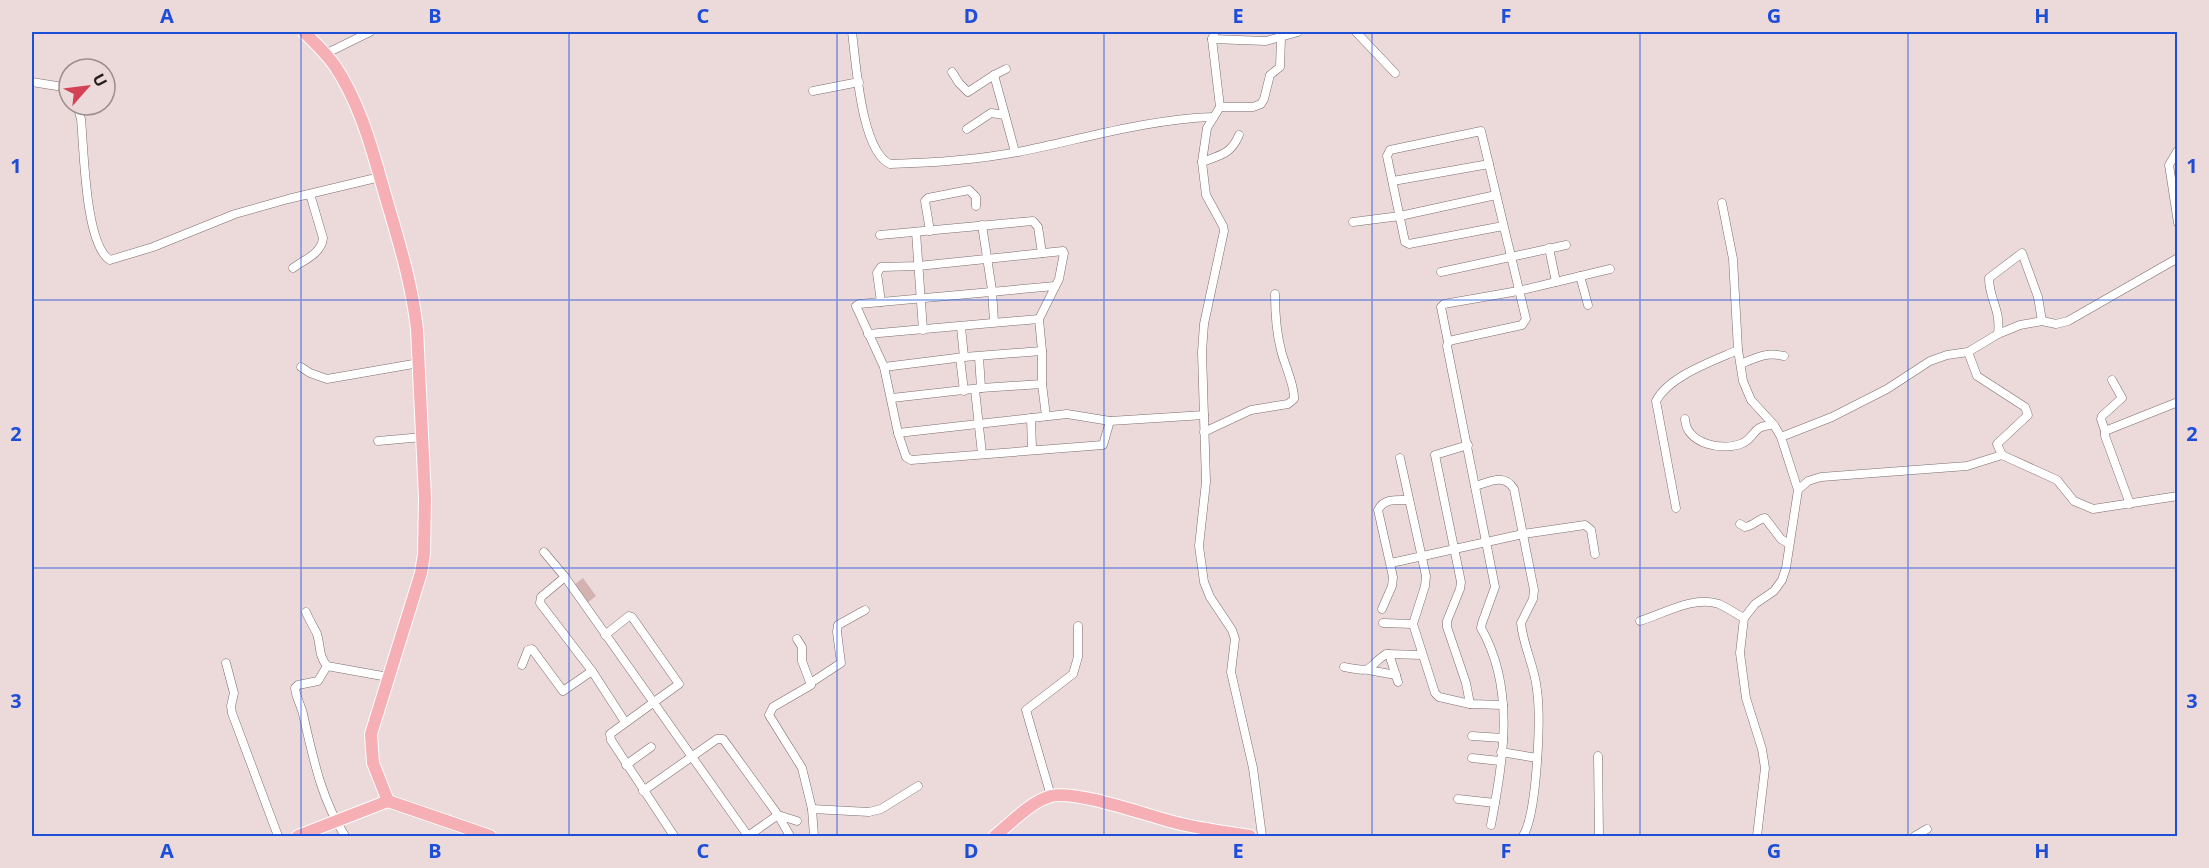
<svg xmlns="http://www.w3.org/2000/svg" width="2209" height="868" font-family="'Noto Sans',sans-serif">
<rect width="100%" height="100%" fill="#ecd9d9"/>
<polygon fill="#d4b2b2" points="583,578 596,596 587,603 574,585"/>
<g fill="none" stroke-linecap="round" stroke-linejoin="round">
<g stroke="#7d6d6d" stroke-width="9">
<g id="minor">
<path d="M852,32c4,30 9,119 38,132 43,-1 86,-4 128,-12 65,-13 130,-33 195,-35"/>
<polyline points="1215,32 1212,39 1220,107 1207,128 1202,162 1206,195 1223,226 1224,231 1204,324 1202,352 1206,482 1199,546 1204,582 1210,597 1232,630 1235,639 1231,672 1253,768 1262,836"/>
<polyline points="1356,32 1395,73"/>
<polyline points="1212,39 1266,41 1298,32"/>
<polyline points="325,54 370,32"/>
<polyline points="952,72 959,83 968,92 994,75 1005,115"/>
<polyline points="994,75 1006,69"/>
<polyline points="32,82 63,87 69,91"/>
<polyline points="813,91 859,82"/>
<path d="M77,105l4,14c3,30 4,126 29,141l43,-13 82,-33 53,-15 92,-22"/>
<polyline points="1220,107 1253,107 1261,104 1264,99 1270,75 1280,67 1281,38"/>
<polyline points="967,129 991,113 1005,115 1015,152"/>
<polyline points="2178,150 2169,165 2178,223"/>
<path d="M1202,162c19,-7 29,-8 37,-27"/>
<polyline points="1393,181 1489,164"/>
<polyline points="1722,203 1733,259 1738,350 1743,381 1751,400 1774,425 1781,437 1798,490 1786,568 1782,580 1774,591 1755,604 1744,618 1740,653 1746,698 1762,749 1765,768 1757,836"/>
<polyline points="1353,222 1400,216 1496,195"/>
<polyline points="982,225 992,290 994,322"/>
<polyline points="930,231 925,201 928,198 969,190 976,197 976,206"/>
<polyline points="916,232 923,330"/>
<polyline points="880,235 1033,221 1038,227 1042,253"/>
<polyline points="1549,248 1556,282"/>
<path d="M293,268c11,-8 29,-15 30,-30l-13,-44"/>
<polyline points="1441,272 1566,245"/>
<polyline points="1580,276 1588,305"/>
<polyline points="1055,286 859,304 856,306 884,367 898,433 906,457 911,460 1103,445 1110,421"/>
<polyline points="881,302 877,273 881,267 918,266 1063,251 1064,253 1059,279 1039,319 1042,351 1042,384 1046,416"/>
<polyline points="961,327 964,357"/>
<polyline points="868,334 1039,319"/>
<path d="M1998,334c3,-26 -9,-34 -9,-56l33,-25 16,44 4,24"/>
<polyline points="1448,342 1441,307 1444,304 1518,291 1610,269"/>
<polyline points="1968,352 1977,376 2025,407 2028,415 1997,444 2002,455"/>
<polyline points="979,357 981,388"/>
<polyline points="960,358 964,391"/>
<path d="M1741,364c16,-7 26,-12 43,-8"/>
<polyline points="301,367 310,373 327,379 419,363"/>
<polyline points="884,367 964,357 1042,351"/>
<polyline points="975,390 982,454"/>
<polyline points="892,398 981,388 1042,384"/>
<polyline points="1031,418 1032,449"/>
<path d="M1685,419c1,25 38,33 58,24 15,-8 7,-17 31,-18"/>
<polyline points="2105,431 2101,419 2102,416 2122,398 2112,380"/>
<path d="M1204,432l47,-22 37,-6 6,-5c1,-14 -10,-35 -13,-49 -5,-19 -6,-37 -6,-56"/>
<polyline points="898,433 1067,414 1110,421 1204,415"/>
<polyline points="1781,437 1832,417 1887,389 1930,361 1947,355 1968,352 1998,334 2020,325 2042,321 2056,324 2068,321 2178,258"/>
<polyline points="378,441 423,437"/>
<polyline points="1468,445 1435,455 1461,582 1460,589 1447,621 1447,627 1466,683 1470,704"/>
<polyline points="1400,458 1426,576 1425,586 1413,624 1435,693 1439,697 1470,704 1503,705"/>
<path d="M1475,486c15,-4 29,-13 39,3l20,101 -1,9 -12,24c2,23 14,44 16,67 4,29 0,124 -14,146"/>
<polyline points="1798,490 1808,481 1821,477 1967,466 2002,455 2057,480 2074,501 2093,509 2178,496"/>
<polyline points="2130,504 2105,436 2105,431 2178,402"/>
<path d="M1676,508l-20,-107c13,-25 57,-40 82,-51"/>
<path d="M1740,524l5,3c8,-1 13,-8 20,-9l16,21 8,5"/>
<polyline points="544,552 565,577 748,836 778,815 797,821"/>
<polyline points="1391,563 1523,534 1585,525 1591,530 1595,554"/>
<polyline points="565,577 541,597 540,603 592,671 625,722"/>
<path d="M1382,609l10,-23 1,-9 -15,-67c6,-12 19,-10 31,-10"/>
<path d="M306,612c3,8 8,15 11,22 4,12 1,21 10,32l61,11"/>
<path d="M1640,621c23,-7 54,-26 79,-17 9,4 17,10 25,14"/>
<polyline points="1383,623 1413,624"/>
<polyline points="605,635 629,616 632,617 679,684 610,734 611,740 674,836"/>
<polyline points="797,639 802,647 802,661 811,685 773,707 769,715 802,768 812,809 814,836"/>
<polyline points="1389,654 1398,682"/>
<polyline points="226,663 234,693 231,706 232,713 278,836"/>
<polyline points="522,665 528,650 532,649 563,691 592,671"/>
<path d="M327,666l-9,15 -20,4 -3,3c1,10 6,17 8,26 10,43 18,85 42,122"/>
<path d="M1344,667c32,6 19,3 42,-13l36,1"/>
<polyline points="1368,670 1396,675"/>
<polyline points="812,682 841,663 837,632 838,625 865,610"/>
<polyline points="1472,736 1503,738"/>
<polyline points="1501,752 1537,758"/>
<polyline points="1598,756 1599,836"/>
<polyline points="1472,758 1500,761"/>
<polyline points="626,765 651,747"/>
<polyline points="643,791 717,739 723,739 778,815 790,836"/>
<polyline points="1051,796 1026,710 1073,674 1078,657 1078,626"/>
<polyline points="1458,799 1495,803"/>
<polyline points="812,809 869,812 881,809 918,786"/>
<path d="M1491,825c12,-65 25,-136 -10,-197l1,-5 13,-36 -48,-241 1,-4 5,-2 69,-15 4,-6 -45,-188 -91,19 -3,6 18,86 4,2 94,-18"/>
<polyline points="1915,836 1927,829"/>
</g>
</g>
<g stroke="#fff" stroke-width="14">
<g id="primary">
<path d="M304,32c11,11 22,21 31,34 22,33 34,72 45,111 14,50 31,99 37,152l8,169 -1,56 -3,19 -50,161 2,29 15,38"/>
<polyline points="388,801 490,836"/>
<polyline points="298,836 388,801"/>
<path d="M995,836c16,-13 35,-34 56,-40 27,-6 97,20 126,27 24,6 49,9 73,13"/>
</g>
</g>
<use href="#minor" stroke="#fff" stroke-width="8"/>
<use href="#primary" stroke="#f6b0b5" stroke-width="12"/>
</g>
<path fill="none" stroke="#1d4ed8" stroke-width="1.5" stroke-opacity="0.55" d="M301,32v804M569,32v804M837,32v804M1104,32v804M1372,32v804M1640,32v804M1908,32v804M32,300h2146M32,568h2146"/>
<rect width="2209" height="868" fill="none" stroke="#ecd9d9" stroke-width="66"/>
<g transform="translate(87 87) rotate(62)"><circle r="28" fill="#ecd9d9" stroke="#9c8e8e" stroke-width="1.5"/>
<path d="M0-4.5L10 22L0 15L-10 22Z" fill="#d24154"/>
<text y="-9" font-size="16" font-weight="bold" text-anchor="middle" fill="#241e1e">U</text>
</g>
<rect x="33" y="33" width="2143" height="802" fill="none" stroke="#1d4ed8" stroke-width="2"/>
<g font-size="20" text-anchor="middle" font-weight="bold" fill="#1d4ed8">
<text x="167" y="23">A</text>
<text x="435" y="23">B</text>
<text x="703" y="23">C</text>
<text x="971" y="23">D</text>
<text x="1238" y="23">E</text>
<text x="1506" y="23">F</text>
<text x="1774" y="23">G</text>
<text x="2042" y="23">H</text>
<text x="16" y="173">1</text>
<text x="2192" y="173">1</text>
<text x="16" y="441">2</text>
<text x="2192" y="441">2</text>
<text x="16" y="708">3</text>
<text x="2192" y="708">3</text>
<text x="167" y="858">A</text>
<text x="435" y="858">B</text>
<text x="703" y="858">C</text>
<text x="971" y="858">D</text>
<text x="1238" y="858">E</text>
<text x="1506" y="858">F</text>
<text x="1774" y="858">G</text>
<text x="2042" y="858">H</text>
</g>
</svg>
